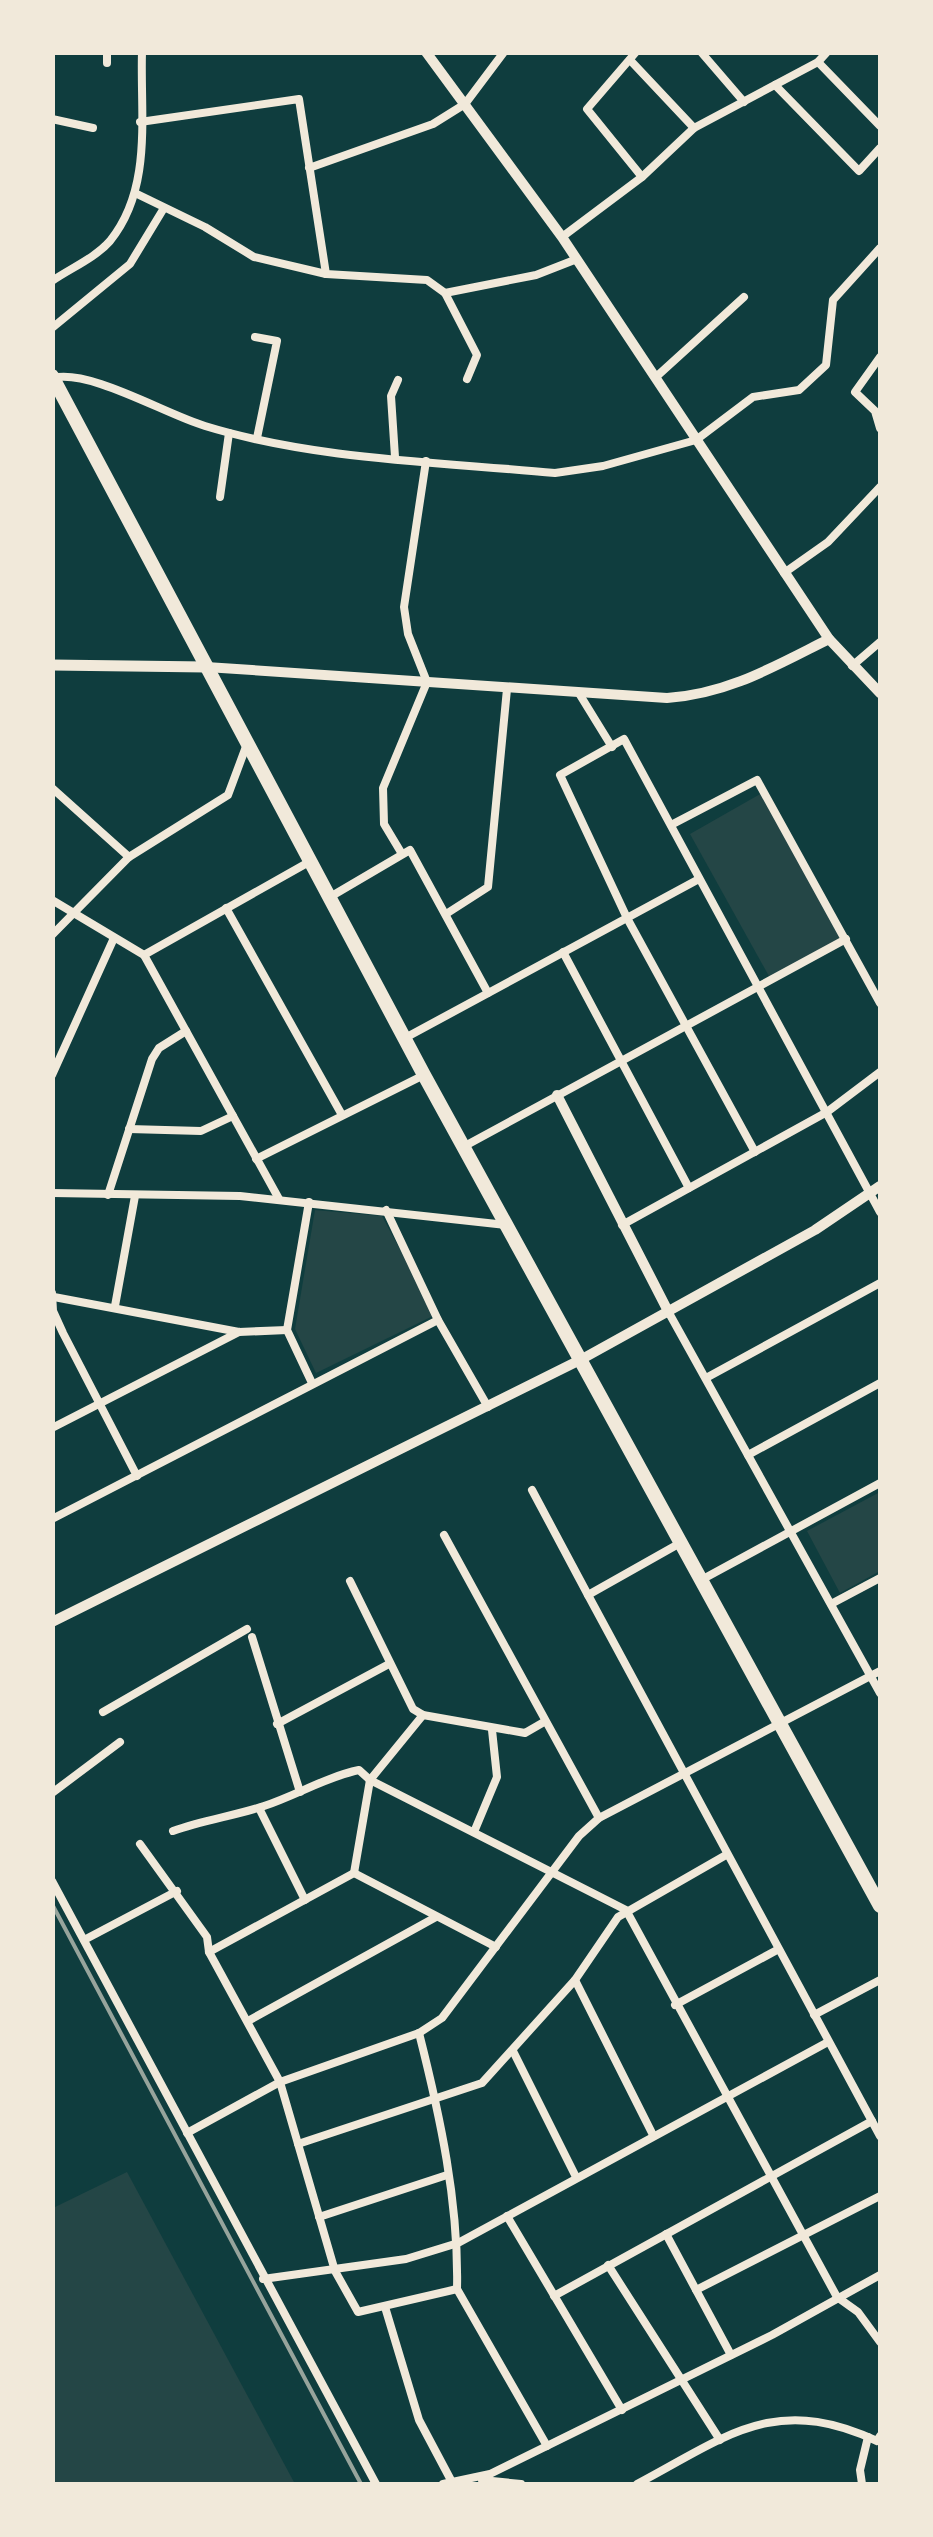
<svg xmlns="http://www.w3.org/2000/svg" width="933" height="2537" font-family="'Sofia Sans Condensed',sans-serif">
<rect width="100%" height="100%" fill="#0f3d3e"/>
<g fill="#244646">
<polygon points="762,793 843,939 770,978 690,834"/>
<polygon points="315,1210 382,1216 435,1315 316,1373 295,1329"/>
<polygon points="880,1492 880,1571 840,1593 807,1531"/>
<polygon points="127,2172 295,2484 53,2484 53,2208"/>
</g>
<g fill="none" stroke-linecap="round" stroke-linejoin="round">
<g stroke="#f1e9da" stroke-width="8">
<polyline points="107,52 107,63"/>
<polyline points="636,52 587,109 642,177"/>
<polyline points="701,52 744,102"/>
<polyline points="630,60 694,128"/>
<polyline points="818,62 880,126"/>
<polyline points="775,85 859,171 880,148"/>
<polyline points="52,119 93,128"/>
<polyline points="140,122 299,99 326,274"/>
<polyline points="309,168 433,124 465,104 504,52"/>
<polyline points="135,193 205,227 254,257 326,274 427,280 445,293 536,275 577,259"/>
<polyline points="562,237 642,177 694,128 818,62 827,52"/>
<path d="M52,281c19,-13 43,-23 58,-40 43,-53 30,-126 32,-189"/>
<polyline points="445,293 477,355 467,379"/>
<polyline points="52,328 130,264 164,208"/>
<polyline points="255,337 277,341 257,438"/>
<polyline points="880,357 855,392 875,411 880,428"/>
<polyline points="656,377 744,297"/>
<path d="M53,378c37,-9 112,36 152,48 111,34 235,36 350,47l48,-7 93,-26 57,-43 46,-7 27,-25 7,-65 47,-52"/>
<polyline points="395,457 391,396 398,380"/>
<polyline points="220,497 229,433"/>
<polyline points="784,573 828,542 880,487"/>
<polyline points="852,666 880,642"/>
<polyline points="580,695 612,747"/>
<polyline points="52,788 129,857"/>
<polyline points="671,825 757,780 880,1003"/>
<polyline points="402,854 384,824 383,788 427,682 408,634 404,607 426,461"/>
<polyline points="330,897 410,850 488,993"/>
<polyline points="52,900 144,955 279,1199"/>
<polyline points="226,908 342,1115"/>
<polyline points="446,914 488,887 507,689"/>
<polyline points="52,935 129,857 228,795 247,744"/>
<polyline points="563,952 689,1188"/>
<polyline points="144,955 309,862"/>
<polyline points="405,1038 699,879"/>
<polyline points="52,1075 114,938"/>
<polyline points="129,1129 201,1131 233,1116"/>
<polyline points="463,1147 846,939"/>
<polyline points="755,1152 627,918 560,775 624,739 880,1212"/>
<polyline points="256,1159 424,1075"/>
<polyline points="52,1193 240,1196 506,1225"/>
<polyline points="108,1195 152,1059 159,1048 186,1031"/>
<polyline points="309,1202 287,1330 312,1383"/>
<polyline points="386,1210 438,1320 488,1407"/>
<polyline points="622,1225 827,1112 880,1072"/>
<polyline points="52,1293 53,1311 63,1333 137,1476"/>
<polyline points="54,1297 239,1332 287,1330"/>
<polyline points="115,1306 135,1196"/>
<polyline points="669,1313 880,1693"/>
<polyline points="706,1378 880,1283"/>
<polyline points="52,1428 239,1332"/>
<polyline points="748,1455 880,1383"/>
<polyline points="532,1490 588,1595 682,1542"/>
<polyline points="52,1519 438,1320"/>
<polyline points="444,1535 599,1818"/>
<polyline points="703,1579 880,1483"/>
<polyline points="350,1581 413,1709 423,1715 525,1733 544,1722"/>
<polyline points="588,1595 880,2136"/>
<polyline points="831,1604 880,1578"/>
<polyline points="252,1637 300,1792"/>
<polyline points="103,1712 247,1629"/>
<polyline points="277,1724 389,1664"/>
<polyline points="52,1793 120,1742"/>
<polyline points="259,1808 305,1900"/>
<path d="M173,1831c30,-11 61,-15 91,-25 33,-11 62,-29 95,-36l11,10 256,130 211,387 21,15 22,30"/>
<polyline points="474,1832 497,1777 492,1730"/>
<path d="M140,1844l67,93 2,15 71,130 55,189 23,41 99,-23c2,-86 -17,-173 -38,-256"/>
<polyline points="354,1873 370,1780 423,1715"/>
<polyline points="52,1881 376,2484"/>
<polyline points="84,1940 177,1891"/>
<polyline points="209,1952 354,1873 496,1947"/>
<polyline points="575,1980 653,2135"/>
<polyline points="675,2005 777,1950"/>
<polyline points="814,2015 880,1980"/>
<polyline points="248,2021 436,1917"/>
<polyline points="513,2051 576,2177"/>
<polyline points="187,2133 280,2082 419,2033 442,2018 579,1836 599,1818 880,1671"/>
<polyline points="298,2144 482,2083 575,1980 618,1917 726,1855"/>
<polyline points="507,2216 622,2410"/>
<polyline points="319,2217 447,2175"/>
<polyline points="666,2234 731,2355"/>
<polyline points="608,2265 720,2440"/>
<polyline points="263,2279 406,2259 458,2243 828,2042"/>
<polyline points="457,2289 547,2446"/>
<polyline points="696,2290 880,2196"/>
<polyline points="554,2296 872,2121"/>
<polyline points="385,2307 419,2420 453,2484"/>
<polyline points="482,2480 521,2484"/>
<polyline points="443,2484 490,2474 772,2335 880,2275"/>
<path d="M637,2484c89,-47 137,-91 240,-43l3,-5"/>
<polyline points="862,2484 860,2470 868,2437"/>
</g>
<g stroke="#f1e9da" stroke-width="10">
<polyline points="426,52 562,237 829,639 880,693"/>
<path d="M206,667l461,31c61,-4 108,-32 162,-59"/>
<polyline points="557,1095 669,1313"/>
<polyline points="52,1622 582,1359 815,1230 880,1186"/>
</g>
<polyline stroke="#f1e9da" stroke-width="11" points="52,665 206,667"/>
<polyline stroke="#f1e9da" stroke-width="14" points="52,376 424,1075 880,1906"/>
<polyline stroke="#97a49c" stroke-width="4" points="52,1904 361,2484"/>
</g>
<rect width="933" height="2537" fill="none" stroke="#f1e9da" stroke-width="110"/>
</svg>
